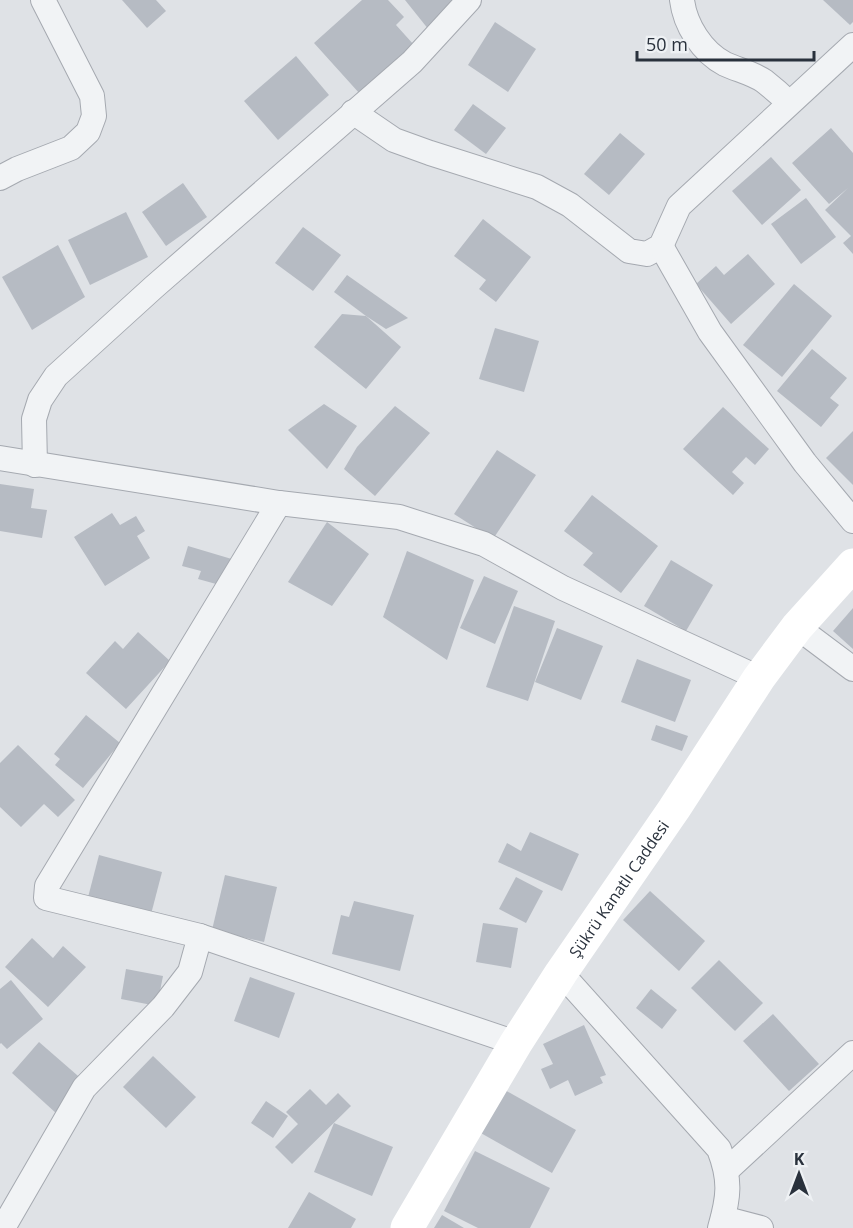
<svg xmlns="http://www.w3.org/2000/svg" width="853" height="1228" font-family="'Open Sans',sans-serif">
<rect width="100%" height="100%" fill="#dfe2e6"/>
<g fill="#b6bbc3">
<polygon points="122,0 156,0 166,11 147,28"/>
<polygon points="362,0 388,0 404,17 396,25 414,45 360,94 314,43"/>
<polygon points="405,0 458,0 429,30"/>
<polygon points="823,0 853,0 853,22 850,25"/>
<polygon points="495,22 536,49 508,92 468,65"/>
<polygon points="296,56 329,95 278,140 244,101"/>
<polygon points="473,104 506,128 486,154 454,130"/>
<polygon points="831,128 853,153 853,254 843,243 851,236 825,210 848,188 829,204 792,163"/>
<polygon points="620,133 645,154 609,195 584,174"/>
<polygon points="771,157 801,190 762,225 732,191"/>
<polygon points="183,183 207,217 166,246 142,212"/>
<polygon points="806,198 836,237 801,264 771,224"/>
<polygon points="126,212 148,257 90,285 68,240"/>
<polygon points="483,219 531,257 496,302 479,289 486,280 454,256"/>
<polygon points="303,227 341,255 313,291 275,263"/>
<polygon points="58,245 85,297 32,330 2,277"/>
<polygon points="748,254 775,284 731,324 696,284 716,266 724,275"/>
<polygon points="347,275 408,318 386,329 366,316 334,292"/>
<polygon points="794,284 832,316 782,377 743,345"/>
<polygon points="342,314 366,316 401,347 366,389 314,347"/>
<polygon points="495,328 539,341 524,392 479,379"/>
<polygon points="812,349 847,378 830,398 839,405 821,427 777,391"/>
<polygon points="324,404 357,426 327,469 288,430"/>
<polygon points="395,406 430,433 375,496 344,469 357,447"/>
<polygon points="723,407 769,449 755,465 746,457 732,472 744,483 733,495 683,449"/>
<polygon points="853,431 853,485 826,458"/>
<polygon points="497,450 536,475 493,539 454,514"/>
<polygon points="0,484 34,489 31,508 47,510 42,538 0,531"/>
<polygon points="592,495 658,546 621,593 583,565 593,553 564,531"/>
<polygon points="112,513 120,525 136,516 145,531 137,536 150,558 105,586 74,537"/>
<polygon points="327,522 369,554 332,606 288,582"/>
<polygon points="188,546 235,560 227,587 198,579 201,571 182,566"/>
<polygon points="407,551 474,580 447,660 383,617"/>
<polygon points="671,560 713,585 686,631 644,606"/>
<polygon points="484,576 518,591 495,644 460,628"/>
<polygon points="514,606 555,621 528,701 486,687"/>
<polygon points="853,608 853,649 833,631"/>
<polygon points="557,628 603,646 581,700 535,682"/>
<polygon points="138,632 170,661 126,709 86,673 115,641 123,649"/>
<polygon points="637,659 691,680 675,722 621,702"/>
<polygon points="86,715 120,743 83,788 55,765 60,759 54,754"/>
<polygon points="656,725 688,736 682,751 651,740"/>
<polygon points="18,745 75,800 58,817 44,804 21,827 0,807 0,763"/>
<polygon points="530,832 579,854 562,891 498,862 507,843 521,851"/>
<polygon points="99,855 162,872 149,922 86,905"/>
<polygon points="225,875 277,887 264,942 212,930"/>
<polygon points="516,877 543,891 526,923 499,909"/>
<polygon points="650,891 705,941 679,971 623,920"/>
<polygon points="354,901 414,915 400,971 332,954 341,915 349,917"/>
<polygon points="483,923 518,928 511,968 476,962"/>
<polygon points="32,938 53,958 63,946 86,967 48,1007 5,967"/>
<polygon points="719,960 763,1003 735,1031 691,988"/>
<polygon points="126,969 163,976 157,1006 121,999"/>
<polygon points="250,977 295,993 279,1038 234,1021"/>
<polygon points="11,980 43,1019 7,1049 1,1043 0,1044 0,989"/>
<polygon points="651,989 677,1010 662,1029 636,1008"/>
<polygon points="773,1014 819,1064 789,1091 743,1041"/>
<polygon points="584,1025 606,1075 600,1077 603,1083 575,1096 568,1080 550,1089 541,1069 553,1064 543,1044"/>
<polygon points="39,1042 85,1082 57,1114 12,1073"/>
<polygon points="153,1056 196,1097 166,1128 123,1087"/>
<polygon points="310,1089 326,1105 338,1093 351,1106 292,1164 275,1147 298,1124 286,1112"/>
<polygon points="503,1089 576,1130 552,1173 479,1132"/>
<polygon points="266,1101 288,1116 273,1138 251,1123"/>
<polygon points="334,1123 393,1147 372,1196 314,1172"/>
<polygon points="475,1151 550,1188 530,1228 478,1228 444,1211"/>
<polygon points="309,1192 356,1219 351,1228 288,1228"/>
<polygon points="442,1215 464,1228 434,1228"/>
</g>
<g fill="none" stroke-linecap="round" stroke-linejoin="round">
<g stroke="#a5a9b0" stroke-width="26">
<g id="street">
<path d="M682,0c3,25 20,52 43,64 13,6 27,9 39,17 9,7 17,14 25,22"/>
<polyline points="353,112 394,140 430,153 537,187 570,205 629,251 647,254 661,246 679,206 853,45"/>
<polyline points="0,178 17,169 71,148 88,132 94,116 92,96 43,0"/>
<polyline points="661,246 710,332 805,463 853,521"/>
<polyline points="0,458 279,503 399,517 484,544 563,588 759,678"/>
<polyline points="35,465 34,419 40,400 56,376 154,287 412,62 469,0"/>
<polyline points="279,503 47,886 46,898 200,936 516,1043"/>
<polyline points="797,627 853,669"/>
<path d="M561,973l158,176c12,31 10,48 1,79"/>
<polyline points="727,1170 853,1053"/>
<polyline points="723,1218 761,1228"/>
<polyline points="3,1228 84,1088 163,1007 190,972 200,936"/>
</g>
</g>
<use href="#street" stroke="#f1f3f5" stroke-width="24"/>
<path stroke="#fff" stroke-width="33" id="s1" d="M407,1228l109,-185 45,-70 113,-164 85,-131 38,-51 56,-62"/>
</g>
<g text-anchor="middle" dominant-baseline="central" stroke-width="5" stroke-linejoin="round" paint-order="stroke">
<g font-size="16" fill="#29313c" stroke="#eef1f4">
<text stroke="none"><textPath href="#s1" startOffset="400">Şükrü Kanatlı Caddesi</textPath></text>
</g>
</g>
<g transform="translate(799 1174)" stroke="#eef1f4" stroke-width="4.5" paint-order="stroke">
<path d="M0-4.5L10 22L0 15L-10 22Z" fill="#29313c"/>
<text y="-9" font-size="16" font-weight="bold" text-anchor="middle" fill="#29313c">K</text>
</g>
<path d="M637 51v9h177v-9" fill="none" stroke="#29313c" stroke-width="3"/>
<text x="646" y="51" font-size="18" fill="#29313c" stroke="#eef1f4" stroke-width="4.5" paint-order="stroke">50 m</text>
</svg>
